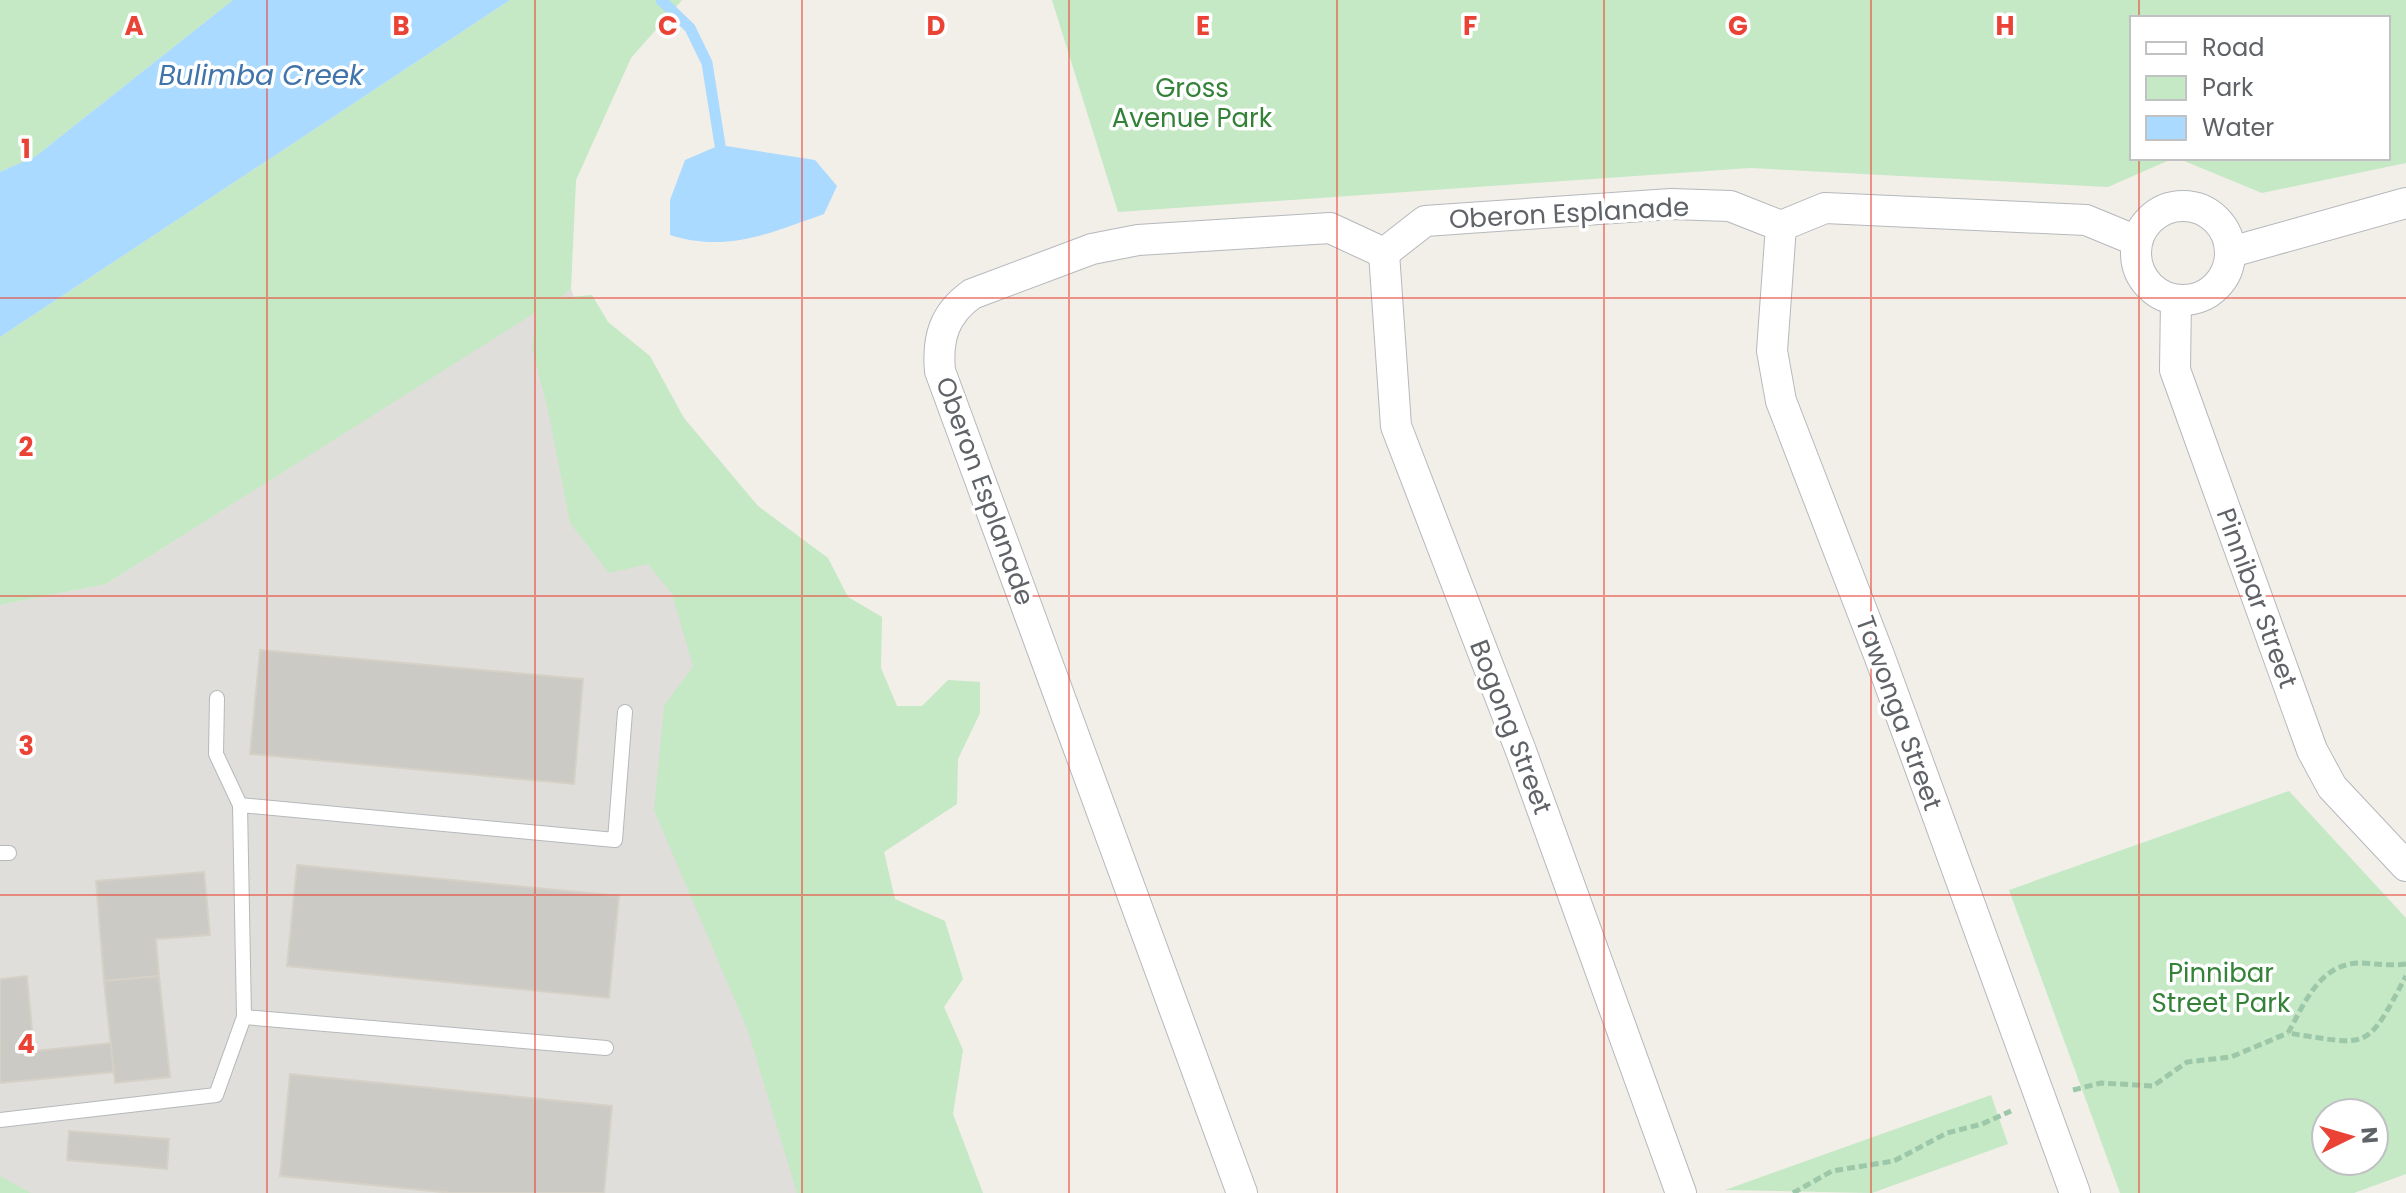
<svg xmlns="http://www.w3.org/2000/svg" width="2406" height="1193" font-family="Poppins,sans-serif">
<rect width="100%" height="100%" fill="#f1efe8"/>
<polygon fill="#e0deda" points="571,289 901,1193 0,1193 0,605 106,584"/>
<g fill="#c5e8c5" fill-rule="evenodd">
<polygon points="0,0 233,0 36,156 0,172"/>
<polygon points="510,0 682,0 631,58 576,180 571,289 559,298 592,295 608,322 650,356 684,418 758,506 828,558 848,597 882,617 881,668 897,706 922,706 948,680 980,682 980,713 958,759 957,804 884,852 895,899 945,921 963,979 944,1007 963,1050 953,1114 983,1193 797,1193 748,1031 654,810 664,706 693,666 672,594 648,564 609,573 570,523 548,410 532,348 536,312 106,584 0,605 0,337"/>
<polygon points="1052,0 2406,0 2406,163 2262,193 2177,158 2388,158 2388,18 2132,18 2132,158 2174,158 2108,187 1750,168 1118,212"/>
<path d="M2289,791l117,127v256l-52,19h-234l-111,-303zM2326,1113h48v48h-48z"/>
<polygon points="1991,1095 2008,1144 1872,1193 1725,1190"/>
<polygon points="0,1176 31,1193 0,1193"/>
</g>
<g fill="#aadaff">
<polygon points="233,0 510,0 0,337 0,172 36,156"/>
<path d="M720,145l95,15 22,26 -13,28c-54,19 -97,39 -154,21v-35l15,-40z"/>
</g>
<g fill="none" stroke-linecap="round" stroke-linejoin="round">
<polyline stroke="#aadaff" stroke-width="11" points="661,0 690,28 707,63 720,145"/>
</g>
<g fill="#cccac5" stroke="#d6d1c6" stroke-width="2">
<polygon points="260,650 583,679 574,784 250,754"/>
<polygon points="297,865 619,896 609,998 287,966"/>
<polygon points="204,872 210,935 156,939 159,976 104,981 96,881"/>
<polygon points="27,976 34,1051 111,1043 114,1072 0,1083 0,979"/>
<polygon points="159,976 170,1077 115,1083 104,981"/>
<polygon points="290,1074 612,1106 604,1193 453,1193 280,1176"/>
<polygon points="69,1131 169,1139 167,1169 67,1160"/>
</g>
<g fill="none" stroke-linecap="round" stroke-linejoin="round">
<g stroke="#b5b8bc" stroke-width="16">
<g id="service">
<polyline points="217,698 216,754 240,805"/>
<polyline points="0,853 9,853"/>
<polyline points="244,1017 606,1048"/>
<polyline points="0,1120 216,1095 244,1017 240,805 615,840 625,712"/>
</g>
</g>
<g stroke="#b5b8bc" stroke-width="32">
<g id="minor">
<circle cx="2183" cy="253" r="47"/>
<polyline points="1781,226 1772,351 1781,401 1879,655 2075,1193"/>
<polyline points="2231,252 2406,203"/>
<polyline points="1384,253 1396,426 1521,751 1681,1193"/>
<polyline points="2176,300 2175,370 2312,750 2332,787 2406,866"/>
<path d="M1242,1193l-302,-822c-3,-33 4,-57 32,-77l120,-45 46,-9 192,-12 54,25 41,-32 246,-17 59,2 51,20 44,-18 261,12 51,21"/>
</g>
</g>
<g stroke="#9cc7a9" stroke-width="5" stroke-dasharray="8 4" stroke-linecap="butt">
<path d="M2406,964c-16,2 -29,0 -44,-1 -42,-1 -57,40 -74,70 83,13 78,18 118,-57"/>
<polyline points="2073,1090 2101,1083 2153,1086 2187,1062 2231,1057 2288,1033"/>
<polyline points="1793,1193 1832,1171 1894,1161 1947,1133 1982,1124 2011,1111"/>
</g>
<use href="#service" stroke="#fff" stroke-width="14"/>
<use href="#minor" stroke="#fff" stroke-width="30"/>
</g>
<path fill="none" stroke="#ea4335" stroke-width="2" stroke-opacity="0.55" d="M267,0v1193M535,0v1193M802,0v1193M1069,0v1193M1337,0v1193M1604,0v1193M1871,0v1193M2139,0v18M2139,158v1035M0,298h2406M0,596h2406M0,895h2406"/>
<g text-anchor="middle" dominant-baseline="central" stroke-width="7" stroke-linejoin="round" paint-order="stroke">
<g font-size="26" fill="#348238" stroke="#fff">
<text x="1192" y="88">Gross<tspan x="1192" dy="30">Avenue Park</tspan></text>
<text x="2221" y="973">Pinnibar<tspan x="2221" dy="30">Street Park</tspan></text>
</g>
<g font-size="26" fill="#5f6368" stroke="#fff">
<text transform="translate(1569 213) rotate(-3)">Oberon Esplanade</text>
<text transform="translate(985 491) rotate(70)">Oberon Esplanade</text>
<text transform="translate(2257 598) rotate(70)">Pinnibar Street</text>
<text transform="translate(1899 713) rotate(70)">Tawonga Street</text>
<text transform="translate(1511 727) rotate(69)">Bogong Street</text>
</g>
<g font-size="28" font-style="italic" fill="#4174aa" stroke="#fff">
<text x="261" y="75">Bulimba Creek</text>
</g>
</g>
<g font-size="26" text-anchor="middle" font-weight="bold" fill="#ea4335" stroke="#fff" stroke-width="7" stroke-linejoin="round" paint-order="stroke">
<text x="134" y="35">A</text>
<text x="401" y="35">B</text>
<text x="668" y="35">C</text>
<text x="936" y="35">D</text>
<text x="1203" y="35">E</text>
<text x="1470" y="35">F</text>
<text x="1738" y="35">G</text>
<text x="2005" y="35">H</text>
<text x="26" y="158">1</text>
<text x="26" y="456">2</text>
<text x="26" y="755">3</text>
<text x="26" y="1053">4</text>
</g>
<rect x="2130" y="16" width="260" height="144" fill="#ffffff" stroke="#bfc1c3" stroke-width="2"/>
<rect x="2146" y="42" width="40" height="12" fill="#ffffff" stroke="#bfc1c3" stroke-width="2"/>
<text x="2202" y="56" font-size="24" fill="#5f6368">Road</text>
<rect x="2146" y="76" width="40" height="24" fill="#c5e8c5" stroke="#bfc1c3" stroke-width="2"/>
<text x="2202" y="96" font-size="24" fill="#5f6368">Park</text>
<rect x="2146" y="116" width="40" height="24" fill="#aadaff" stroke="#bfc1c3" stroke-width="2"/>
<text x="2202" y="136" font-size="24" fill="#5f6368">Water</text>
<g transform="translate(2350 1137) rotate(85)"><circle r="38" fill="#ffffff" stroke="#bfc1c3" stroke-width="2"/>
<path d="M0-6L14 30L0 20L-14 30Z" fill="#ea4335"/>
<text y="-12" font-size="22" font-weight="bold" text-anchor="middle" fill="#5f6368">N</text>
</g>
</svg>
